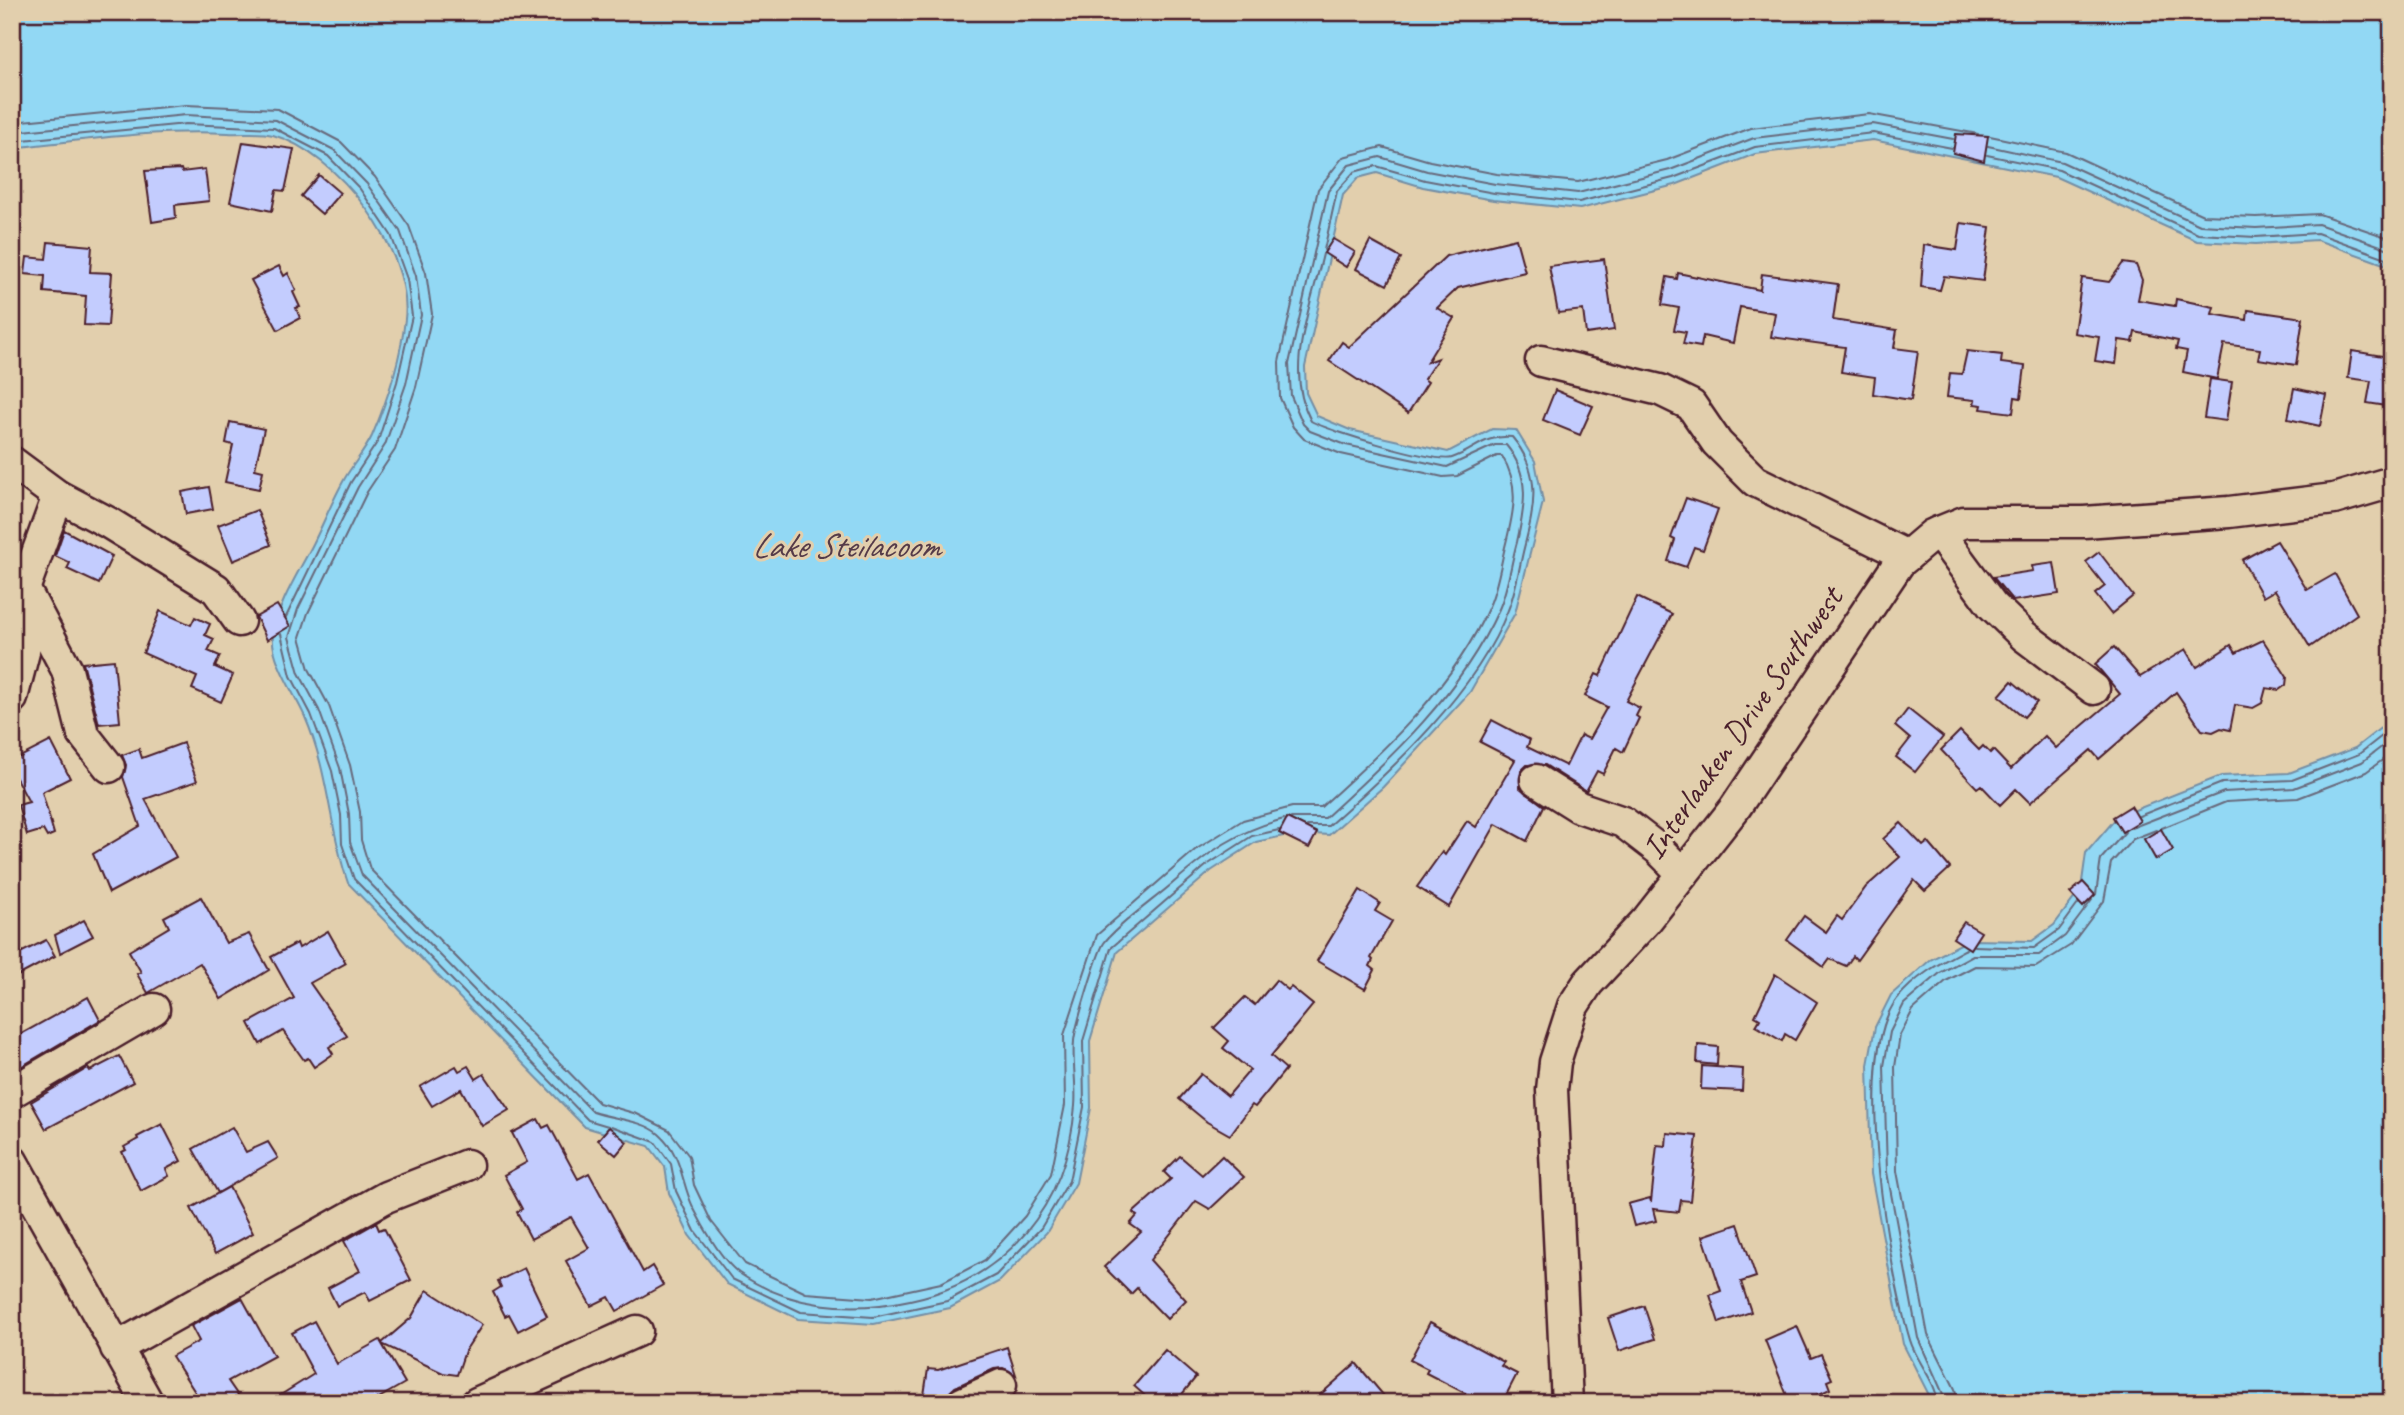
<svg xmlns="http://www.w3.org/2000/svg" width="2404" height="1415" font-family="Caveat,sans-serif">
<rect width="100%" height="100%" fill="#e2cfad"/>
<filter id="ink" filterUnits="userSpaceOnUse"><feTurbulence type="fractalNoise" baseFrequency=".0143" numOctaves="2"/><feDisplacementMap in="SourceGraphic" scale="14" xChannelSelector="R" yChannelSelector="G"/><feConvolveMatrix kernelMatrix="1 2 1 2 8 2 1 2 1" color-interpolation-filters="sRGB"/></filter>
<g filter="url(#ink)">
<g fill="#92d8f4" stroke="#758ea4" stroke-width="2">
<path d="M12,12h2380v255l-75,-27 -61,4 -59,-3 -141,-64 -183,-37 -118,14 -80,31 -95,24 -87,-9 -70,-13 -46,-14 -19,5 -15,17 -38,172 1,26 11,23 33,14 98,22 44,-23 24,1 19,31 8,41 -28,111 -45,79 -87,95 -54,48 -32,-2 -41,9 -45,29 -94,81 -27,89 1,67 -15,75 -29,49 -47,49 -50,27 -76,16 -76,-5 -71,-35 -38,-49 -20,-42 -4,-26 -16,-21 -64,-19 -237,-244c-19,-55 -19,-111 -43,-166 -9,-21 -35,-58 -32,-82 5,-32 26,-63 40,-91 11,-22 20,-45 32,-66 8,-14 20,-27 27,-42 15,-35 29,-79 33,-117 8,-68 -68,-166 -132,-184 -13,-4 -31,-1 -45,-2 -72,-4 -144,7 -216,15z"/>
<polygon points="2392,719 2392,1403 1933,1403 1903,1344 1871,1174 1868,1065 1875,1027 1891,995 1930,960 1968,940 2032,941 2054,925 2081,889 2086,853 2117,817 2221,776 2289,773 2355,748"/>
</g>
<g fill="none" stroke-linecap="round" stroke-linejoin="round">
<g stroke="#67697b" stroke-width="2">
<path d="M12,122l174,-17 92,4 63,33 34,35 34,49 17,47 6,41 -16,73 -21,63 -28,42 -59,121 -8,24 9,32 20,37 21,59 10,47 1,28 9,29 229,234 38,11 32,16 20,26 5,29 17,36 34,43 61,29 66,5 69,-15 44,-23 40,-44 26,-42 14,-69 -1,-70 33,-100 98,-85 48,-30 49,-13h29c65,-58 134,-122 169,-203 8,-19 11,-42 16,-61 8,-32 14,-58 -4,-87h-5l-40,20 -14,1 -102,-23 -37,-15 -11,-12 -13,-29 -1,-36 39,-173 25,-32 39,-10 48,14 67,13 81,8 89,-22 84,-32 118,-14 109,20"/>
<path d="M12,132l174,-17 90,5 58,30 33,34 33,47 16,45 5,39 -15,69 -21,61 -27,42 -60,122 -9,28 10,36 20,37 21,58 9,46 1,28 12,33 231,237c20,7 50,8 66,22 23,20 22,48 34,73 9,18 29,54 46,66 51,35 112,40 171,27 97,-20 157,-95 165,-194 2,-21 -3,-43 -1,-65 1,-13 23,-87 30,-98 13,-18 51,-44 69,-60 37,-32 64,-52 111,-64"/>
<polyline points="1990,136 2066,152 2203,215 2256,217 2319,214 2392,239"/>
<polyline points="12,141 186,124 274,128 328,156 360,189 391,235 407,279 412,316 397,382 378,441 351,482 286,617"/>
<polyline points="1988,146 2062,162 2200,225 2256,228 2318,224 2392,250"/>
<polyline points="1987,155 2059,170 2198,234 2256,237 2317,233 2392,260"/>
<polyline points="1324,250 1337,191 1354,172 1376,166 1425,180 1494,193 1579,202 1673,178 1755,147 1873,133 1952,148"/>
<polyline points="281,634 291,676 311,714 332,771 341,815 342,844 354,879 588,1120 608,1126"/>
<polyline points="2139,816 2222,783 2292,780 2359,754 2392,728"/>
<path d="M1291,818h34c67,-61 136,-125 174,-209 9,-20 12,-46 18,-67 8,-35 14,-67 -11,-97h-11l-48,22 -101,-22 -36,-14 -7,-7 -12,-28 -2,-32 39,-173 21,-26 31,-8 47,14 68,13 83,9 92,-23 84,-32 119,-14 80,15"/>
<path d="M1307,826h21c64,-56 149,-135 180,-216 8,-19 11,-42 16,-62 11,-42 18,-75 -12,-111 -29,-2 -36,13 -60,21 -16,5 -124,-27 -141,-37 -28,-51 0,-114 12,-167"/>
<polyline points="2131,828 2224,792 2294,788 2362,762 2392,739"/>
<polyline points="2162,828 2226,802 2298,798 2366,772 2392,753"/>
<polyline points="2096,894 2101,859 2125,832"/>
<polyline points="1974,946 2034,948 2059,930 2078,904"/>
<polyline points="611,1126 655,1142 671,1164 676,1191 695,1231 732,1279 801,1312 873,1317 947,1301 996,1275 1041,1228 1069,1181 1084,1107 1083,1041 1111,948 1207,865 1252,836 1279,830"/>
<path d="M1938,1403c-2,-22 -22,-42 -28,-63 -21,-70 -59,-283 -13,-341 18,-23 45,-37 69,-50"/>
<polyline points="1947,1403 1918,1338 1887,1172 1884,1066 1890,1032 1904,1004 1940,973 1973,955 2039,955 2065,936 2092,900"/>
<polyline points="1958,1403 1955,1389 1928,1335 1897,1171 1895,1067 1900,1035 1913,1010 1946,981 1975,966 2036,967 2071,945 2104,901 2111,863 2133,839 2156,830"/>
</g>
</g>
<g fill="#c3ccfe" stroke="#4a1f2b" stroke-width="2">
<polygon points="1956,134 1988,136 1984,161 1953,153"/>
<polygon points="243,142 294,149 285,191 276,190 272,211 230,202"/>
<polygon points="181,169 182,172 205,169 209,201 175,205 176,218 152,222 145,171"/>
<polygon points="319,175 340,193 322,214 301,196"/>
<polygon points="1961,223 1990,227 1983,281 1944,276 1940,290 1921,287 1924,245 1957,250"/>
<polygon points="1333,239 1355,252 1346,267 1324,253"/>
<polygon points="1516,239 1525,272 1458,288 1437,308 1454,318 1427,362 1438,358 1424,379 1428,382 1408,413 1329,361 1342,342 1349,347 1446,256"/>
<polygon points="1370,241 1401,258 1387,285 1356,269"/>
<polygon points="48,242 92,246 90,272 112,273 108,326 84,325 86,296 44,292 45,276 25,274 27,257 46,259"/>
<polygon points="1604,259 1614,330 1586,334 1583,310 1558,313 1549,266"/>
<polygon points="2123,263 2136,265 2142,280 2138,300 2175,306 2176,299 2214,307 2212,314 2247,320 2248,310 2303,318 2296,365 2258,359 2260,349 2224,344 2217,379 2183,372 2187,351 2176,349 2178,341 2135,332 2133,342 2119,340 2116,364 2095,361 2099,337 2074,333 2082,278 2109,282"/>
<polygon points="279,266 284,276 288,273 296,290 293,292 300,307 296,308 300,318 278,330 251,280"/>
<polygon points="1678,273 1760,290 1762,274 1838,284 1833,320 1897,330 1894,348 1918,351 1911,400 1873,394 1875,377 1841,372 1845,347 1771,337 1775,313 1740,307 1733,343 1703,336 1701,347 1683,344 1686,332 1674,330 1679,308 1662,305 1667,277 1677,279"/>
<polygon points="1967,351 2002,355 2001,363 2025,366 2021,398 2015,397 2013,413 1981,409 1982,405 1974,404 1975,400 1947,397 1950,373 1962,374"/>
<polygon points="2352,351 2389,357 2385,378 2391,379 2387,406 2367,403 2371,381 2348,378"/>
<polygon points="2210,379 2232,382 2226,421 2204,418"/>
<polygon points="2294,388 2326,395 2320,426 2288,419"/>
<polygon points="1555,390 1593,406 1580,435 1543,420"/>
<polygon points="230,422 264,429 255,469 263,471 259,489 225,482 233,445 226,443"/>
<polygon points="209,487 213,509 186,514 182,492"/>
<polygon points="1686,498 1718,509 1703,550 1694,547 1686,567 1668,561 1675,540 1671,538"/>
<polygon points="257,510 271,545 233,561 218,525"/>
<polygon points="64,530 112,556 99,584 67,569 70,563 55,556"/>
<polygon points="2277,541 2307,590 2335,574 2357,614 2310,647 2275,590 2263,597 2242,560"/>
<polygon points="2099,552 2133,596 2111,614 2095,594 2105,586 2086,562"/>
<polygon points="2054,563 2059,594 2013,601 1993,577 2033,571 2032,566"/>
<polygon points="1637,597 1672,614 1626,701 1640,708 1636,716 1639,718 1623,752 1616,748 1603,774 1597,771 1586,791 1545,765 1527,765 1521,771 1520,788 1544,806 1527,841 1496,824 1449,907 1417,887 1442,852 1445,855 1467,821 1476,827 1515,760 1480,742 1492,720 1530,740 1527,747 1566,766 1581,735 1589,739 1607,707 1585,696 1596,674 1600,676"/>
<polygon points="277,605 290,626 267,640 256,617"/>
<polygon points="160,611 191,625 195,617 210,624 205,635 214,639 208,651 220,656 215,667 233,675 221,702 192,689 197,677 143,653"/>
<polygon points="2263,640 2287,677 2286,685 2279,690 2266,688 2262,703 2253,708 2235,705 2230,730 2221,728 2213,732 2202,730 2176,692 2099,759 2091,750 2030,803 2016,789 2000,805 1981,785 1977,788 1941,750 1960,731 1979,750 1983,746 1990,753 1993,750 2011,769 2045,736 2056,748 2120,694 2095,664 2114,647 2140,677 2186,649 2197,667 2231,645 2236,653"/>
<polygon points="114,660 120,722 99,724 83,663"/>
<polygon points="2012,681 2037,702 2024,717 1999,696"/>
<polygon points="1908,709 1943,737 1915,772 1896,757 1910,739 1895,726"/>
<polygon points="51,741 70,778 42,792 54,834 47,837 43,830 27,835 18,805 29,802 12,771 12,761"/>
<polygon points="183,743 197,781 145,799 176,857 109,893 93,854 140,826 123,777 126,765 122,755 139,749 142,758"/>
<polygon points="2131,806 2140,821 2122,832 2113,817"/>
<polygon points="1287,818 1317,833 1309,848 1279,833"/>
<polygon points="1901,823 1923,846 1928,842 1950,868 1925,891 1914,880 1857,960 1853,956 1846,966 1830,959 1824,967 1787,940 1804,916 1826,932 1837,916 1842,920 1866,887 1900,857 1883,839"/>
<polygon points="2161,829 2173,850 2156,860 2144,839"/>
<polygon points="2083,882 2095,895 2083,907 2070,893"/>
<polygon points="1360,890 1380,903 1375,911 1392,921 1371,958 1373,960 1370,966 1375,970 1365,989 1317,961"/>
<polygon points="201,897 226,943 249,934 269,970 221,999 200,963 148,993 137,974 141,972 129,951 169,927 164,917"/>
<polygon points="84,920 93,936 60,953 55,935"/>
<polygon points="1964,922 1981,932 1970,949 1953,938"/>
<polygon points="328,931 346,963 310,983 347,1036 329,1047 333,1054 314,1067 308,1058 304,1060 283,1031 260,1044 249,1023 294,998 271,957 297,943 299,948"/>
<polygon points="46,940 55,956 12,979 12,957"/>
<polygon points="1775,974 1817,1002 1795,1040 1785,1034 1782,1041 1756,1026 1760,1019 1755,1016"/>
<polygon points="1276,980 1288,990 1291,987 1313,1005 1271,1056 1286,1069 1255,1107 1252,1105 1230,1135 1207,1122 1179,1099 1201,1074 1228,1096 1250,1070 1223,1048 1229,1041 1214,1028 1245,997 1255,1005"/>
<polygon points="88,997 100,1020 17,1069 12,1061 12,1039"/>
<polygon points="1698,1045 1718,1047 1717,1065 1697,1063"/>
<polygon points="119,1056 133,1082 46,1129 31,1102 88,1068 90,1071"/>
<polygon points="456,1066 459,1071 468,1066 476,1079 484,1074 509,1110 482,1126 461,1089 432,1106 420,1087"/>
<polygon points="1702,1066 1743,1069 1742,1091 1701,1089"/>
<polygon points="538,1119 543,1128 549,1125 578,1179 589,1173 643,1272 652,1266 663,1285 617,1311 609,1297 591,1306 566,1261 589,1248 571,1217 531,1239 517,1212 522,1209 504,1175 527,1162 512,1133"/>
<polygon points="162,1124 181,1161 166,1169 169,1176 141,1191 122,1152 126,1150 124,1147 138,1139 137,1137"/>
<polygon points="232,1127 246,1152 268,1142 278,1158 218,1193 193,1149"/>
<polygon points="609,1127 627,1142 616,1155 598,1140"/>
<polygon points="1667,1133 1697,1136 1690,1201 1681,1200 1679,1212 1653,1209 1656,1221 1634,1226 1628,1204 1650,1198 1651,1202 1657,1145 1666,1146"/>
<polygon points="1180,1156 1202,1175 1222,1156 1244,1177 1210,1209 1196,1201 1150,1260 1186,1300 1167,1319 1137,1288 1131,1294 1104,1267 1141,1232 1130,1224 1137,1216 1133,1213 1171,1179 1164,1172"/>
<polygon points="229,1187 253,1233 215,1254 191,1208"/>
<polygon points="376,1223 379,1230 384,1228 411,1280 370,1301 365,1292 337,1306 328,1288 360,1271 344,1241"/>
<polygon points="1738,1224 1756,1277 1741,1282 1751,1312 1719,1323 1710,1295 1721,1291 1703,1236"/>
<polygon points="524,1268 547,1316 518,1331 509,1314 505,1316 493,1292 501,1287 498,1281"/>
<polygon points="427,1290 482,1325 465,1351 457,1375 443,1373 382,1344 405,1383 370,1403 268,1403 314,1374 292,1333 314,1321 337,1364 380,1340 382,1343 411,1318"/>
<polygon points="242,1298 274,1356 228,1381 243,1403 202,1403 172,1356 199,1341 191,1326"/>
<polygon points="1644,1306 1655,1339 1619,1351 1608,1318"/>
<polygon points="1430,1322 1504,1362 1501,1366 1517,1374 1502,1403 1484,1403 1426,1373 1428,1369 1410,1360"/>
<polygon points="1797,1326 1811,1358 1821,1354 1832,1379 1827,1381 1830,1389 1800,1403 1790,1403 1765,1340"/>
<polygon points="1007,1347 1016,1375 1003,1368 994,1369 955,1387 946,1398 924,1395 928,1369 938,1370"/>
<polygon points="1165,1350 1196,1377 1175,1403 1153,1403 1134,1386"/>
<polygon points="1356,1363 1390,1403 1311,1403"/>
</g>
<g fill="none" stroke-linecap="round" stroke-linejoin="round">
<g stroke="#4a1f2b" stroke-width="35">
<g id="minor">
<polyline points="1541,361 1660,390 1691,405 1717,443 1755,481 1907,556"/>
<polyline points="12,462 58,496 109,523 216,589 239,621"/>
<polyline points="1938,532 1992,605 2024,636 2094,689"/>
<polyline points="28,596 67,670 83,734 109,767"/>
<polyline points="12,698 24,652 25,625 20,600 58,496"/>
<polyline points="1536,780 1579,807 1623,822 1658,849 1683,874"/>
<polyline points="12,1092 154,1009"/>
<polyline points="12,1161 148,1403"/>
<polyline points="116,1348 386,1197 467,1165"/>
<polyline points="477,1403 637,1331"/>
<polyline points="962,1403 1001,1385"/>
<polyline points="1567,1403 1552,1090 1555,1062 1573,1006 1588,983 1646,921 1735,808 1899,563 1932,535 1964,522 2084,522 2229,512 2334,499 2392,482"/>
</g>
</g>
<use href="#minor" stroke="#e2cfad" stroke-width="30"/>
</g>
</g>
<g text-anchor="middle" dominant-baseline="central" stroke-width="6" stroke-linejoin="round" paint-order="stroke">
<g font-size="33" fill="#4a1f2b" stroke="#e2cfad">
<text transform="translate(1742 723) rotate(-55)">Interlaaken Drive Southwest</text>
</g>
<g font-size="35" font-style="italic" fill="#553b49" stroke="#e2cfad">
<text x="846" y="545">Lake Steilacoom</text>
</g>
</g>
<rect width="2404" height="1415" fill="none" stroke="#e2cfad" stroke-width="42"/>
<rect x="21" y="21" width="2362" height="1373" fill="none" stroke="#4a1f2b" stroke-width="2.5" filter="url(#ink)"/>
</svg>
